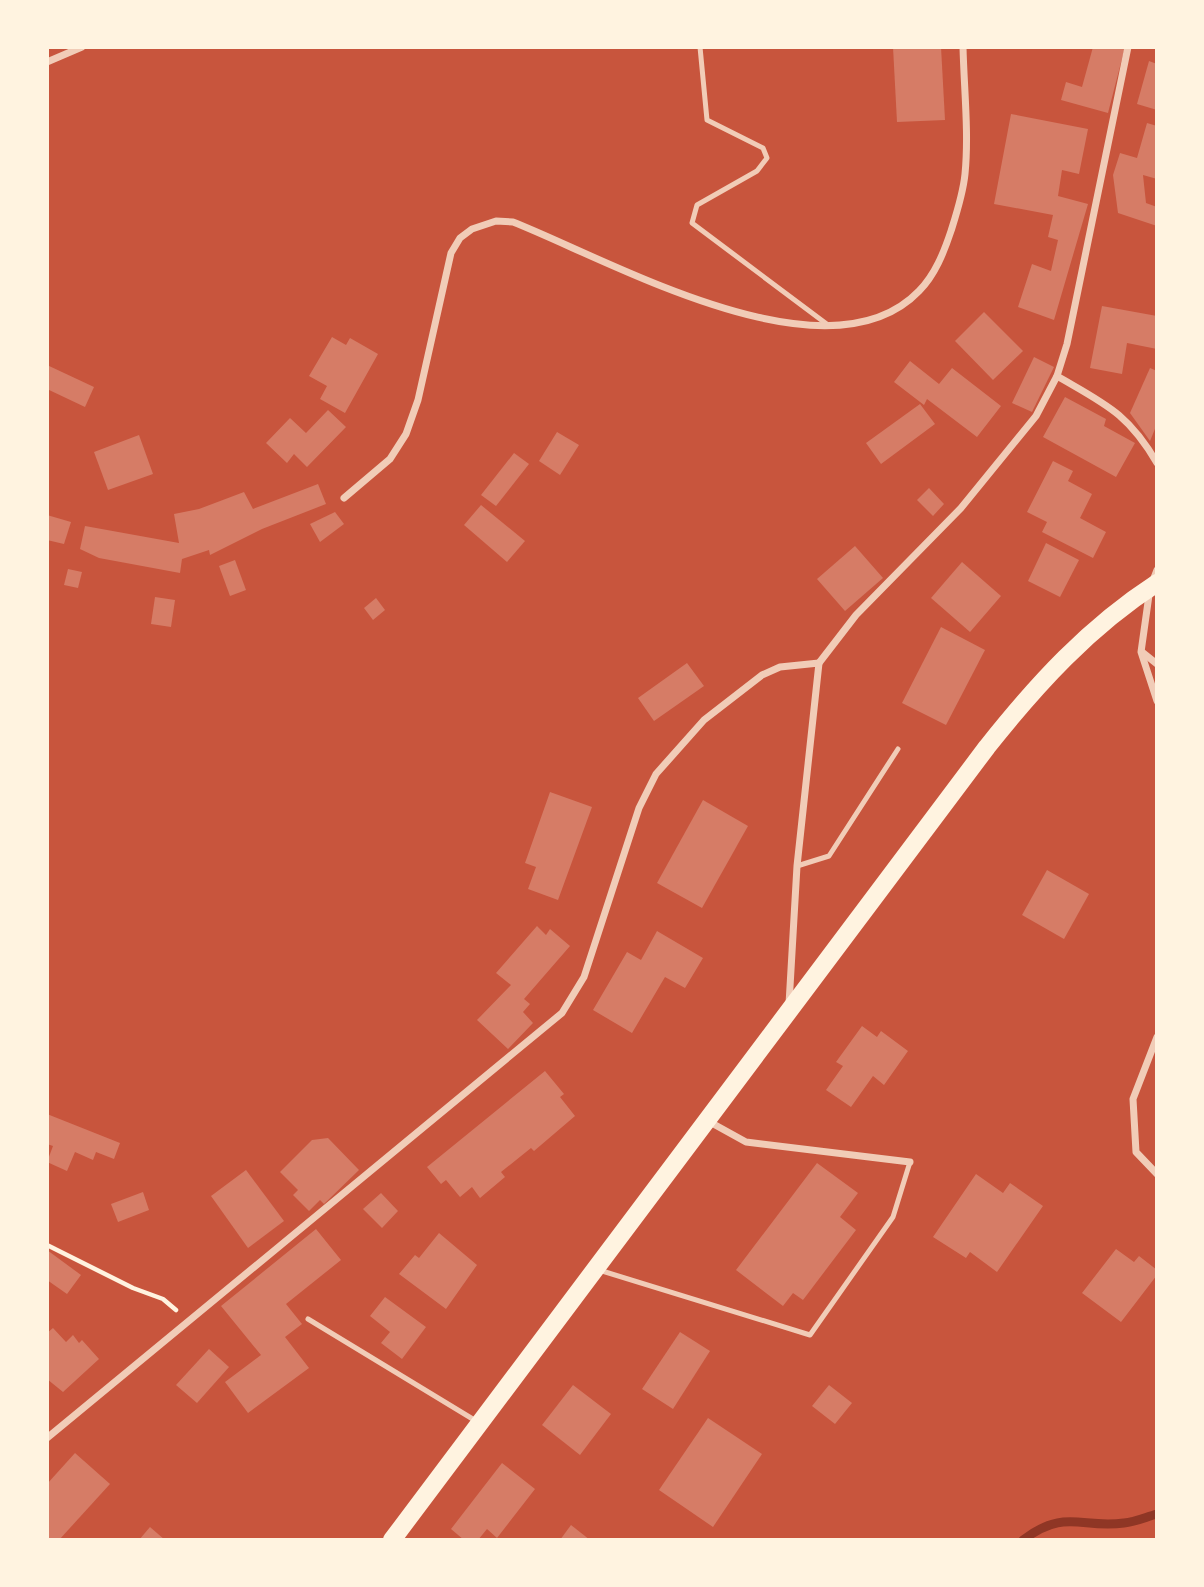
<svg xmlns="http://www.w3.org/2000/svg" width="1204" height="1587" font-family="'Open Sans',sans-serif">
<rect width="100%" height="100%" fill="#c8553d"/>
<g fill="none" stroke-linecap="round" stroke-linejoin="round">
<path stroke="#8f3625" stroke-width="9" d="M1023,1540c42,-32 58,-11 101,-17 11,-1 22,-6 33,-9"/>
</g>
<g fill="#d67c66">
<polygon points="893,47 941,47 945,120 897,122"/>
<polygon points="1093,47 1125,47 1108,113 1061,100 1066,82 1082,87"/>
<polygon points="1149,61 1157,64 1157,110 1137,104"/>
<polygon points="1011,114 1088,129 1079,174 1062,170 1058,196 1088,204 1054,320 1018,307 1032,264 1051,271 1058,240 1048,237 1053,215 994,204"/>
<polygon points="1147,123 1157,126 1157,179 1143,175 1146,203 1157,207 1157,226 1118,213 1113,175 1120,153 1137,158"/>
<polygon points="1102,306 1157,316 1157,349 1127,343 1122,374 1090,368"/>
<polygon points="984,312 1023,351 993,380 955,341"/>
<polygon points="332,337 346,345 350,338 378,354 345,413 320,399 327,386 309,376"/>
<polygon points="1034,357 1054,367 1032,412 1012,403"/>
<polygon points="910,361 939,384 952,368 1001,406 977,437 927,399 924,405 894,382"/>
<polygon points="47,365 94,387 85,407 47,389"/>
<polygon points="1150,368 1157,371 1157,424 1150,441 1130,413"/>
<polygon points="1065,397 1106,419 1104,426 1135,443 1116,477 1043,437"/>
<polygon points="920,404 935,424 881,464 866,443"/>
<polygon points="328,410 346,427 307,467 294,454 287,463 266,443 290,418 306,433"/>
<polygon points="557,432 579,445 560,475 539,461"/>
<polygon points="139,435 153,474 108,490 94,452"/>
<polygon points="514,453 529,464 496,506 481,495"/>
<polygon points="1053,461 1073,471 1068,481 1092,494 1080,518 1106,532 1093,558 1042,532 1047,522 1027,512"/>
<polygon points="318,484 326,504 262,529 210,555 209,550 182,559 180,573 99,558 80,549 85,526 179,543 174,514 199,509 244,492 253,509"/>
<polygon points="929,488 944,504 933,516 917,500"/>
<polygon points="481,505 525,541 507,562 464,525"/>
<polygon points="335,512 344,524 320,542 310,524"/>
<polygon points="47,515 71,522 64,544 47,540"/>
<polygon points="1046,543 1079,560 1060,597 1028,581"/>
<polygon points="855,546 883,578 845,611 817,579"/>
<polygon points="235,560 246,590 230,596 219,566"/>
<polygon points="962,562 1001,596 970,632 931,598"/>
<polygon points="68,569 82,572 78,588 64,585"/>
<polygon points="155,597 175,600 171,627 151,624"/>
<polygon points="376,598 385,610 373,620 364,608"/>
<polygon points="941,627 985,650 946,725 902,703"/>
<polygon points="687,663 704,686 654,721 638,698"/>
<polygon points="550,792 592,807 558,900 528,889 536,867 525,863"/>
<polygon points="703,800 748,826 702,908 657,883"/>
<polygon points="1047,870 1089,894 1064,939 1022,915"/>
<polygon points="537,926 546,935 550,929 570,946 524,999 530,1004 523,1012 533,1023 508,1049 477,1020 511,985 496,973"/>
<polygon points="657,931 703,958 685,988 665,977 632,1033 593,1010 627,952 641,960"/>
<polygon points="862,1026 877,1037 881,1031 908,1051 884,1085 873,1076 851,1107 826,1090 843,1066 836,1062"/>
<polygon points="545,1071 564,1094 560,1097 575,1116 534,1151 531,1148 501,1172 505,1177 480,1198 472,1187 460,1197 446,1180 441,1184 427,1167"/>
<polygon points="47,1114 120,1143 114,1159 96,1152 93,1160 75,1152 67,1171 47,1162 53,1146 47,1144"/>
<polygon points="328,1138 359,1170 324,1204 320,1200 309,1211 293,1195 298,1190 280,1172 312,1140"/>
<polygon points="817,1163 858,1193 840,1217 856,1230 803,1300 793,1293 783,1306 736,1270"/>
<polygon points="246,1170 284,1221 248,1248 211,1196"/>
<polygon points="976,1174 1003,1193 1010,1183 1043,1206 997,1272 970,1252 966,1258 933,1237"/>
<polygon points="143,1192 149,1210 118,1222 111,1204"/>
<polygon points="381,1193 398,1211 382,1228 363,1209"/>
<polygon points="316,1229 341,1260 286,1304 302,1324 285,1337 309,1368 248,1413 225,1382 261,1355 221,1306"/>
<polygon points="439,1233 477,1265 446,1309 399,1274 415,1255 419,1258"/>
<polygon points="1116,1249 1134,1262 1139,1256 1157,1270 1157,1275 1121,1322 1082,1293"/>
<polygon points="47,1250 81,1275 67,1294 47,1280"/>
<polygon points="385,1297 426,1327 402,1359 381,1343 390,1332 370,1316"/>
<polygon points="53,1328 66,1342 73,1335 79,1343 82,1340 99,1359 63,1392 47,1379 47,1333"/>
<polygon points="680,1332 710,1351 673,1409 642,1389"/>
<polygon points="209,1349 229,1367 197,1403 176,1385"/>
<polygon points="573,1385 611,1414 580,1455 542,1425"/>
<polygon points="829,1385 852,1403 835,1424 812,1406"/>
<polygon points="708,1418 762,1454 713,1527 659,1490"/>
<polygon points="75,1453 110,1484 59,1540 47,1540 47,1484"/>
<polygon points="502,1463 535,1489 497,1538 487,1529 478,1540 464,1540 451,1529"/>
<polygon points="571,1525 590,1540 560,1540"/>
<polygon points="150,1527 165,1540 139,1540"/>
</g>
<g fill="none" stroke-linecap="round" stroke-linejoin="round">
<polyline stroke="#fff3e0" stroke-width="4.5" points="47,1245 133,1288 163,1299 176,1310"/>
<g stroke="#f1ccb7" stroke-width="5">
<polyline points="700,47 707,120 763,148 767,158 757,171 697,205 692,223 828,325"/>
<polyline points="797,866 829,856 898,749"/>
<polyline points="599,1270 810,1335 893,1217 910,1162"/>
<polyline points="308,1319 476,1421"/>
</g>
<g stroke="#f1ccb7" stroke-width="7">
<polyline points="47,62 82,47"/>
<path d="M1057,376c48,28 71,37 100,87"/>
<path d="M344,498l46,-39 16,-25 12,-34 33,-147 9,-15 12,-9 24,-8 17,1c97,38 315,164 406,69 16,-16 25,-39 32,-60 6,-19 12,-37 14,-57 4,-41 -1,-85 -2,-127"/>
<polyline points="1157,570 1150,588 1141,652 1157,701"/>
<polyline points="1142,652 1157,664"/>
<polyline points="789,1004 797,866 819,663 856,615 961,508 1036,416 1057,376 1067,344 1128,47"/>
<polyline points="1157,1037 1133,1099 1136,1152 1157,1174"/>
<polyline points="708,1121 746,1142 910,1162"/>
<polyline points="47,1438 562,1013 584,977 639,808 656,774 704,720 762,675 780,667 819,663"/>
</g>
<path stroke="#fff3e0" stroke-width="18" d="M392,1540l595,-793c50,-63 102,-120 170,-164"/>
</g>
<rect width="1204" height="1587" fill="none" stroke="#fff3e0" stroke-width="98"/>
</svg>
